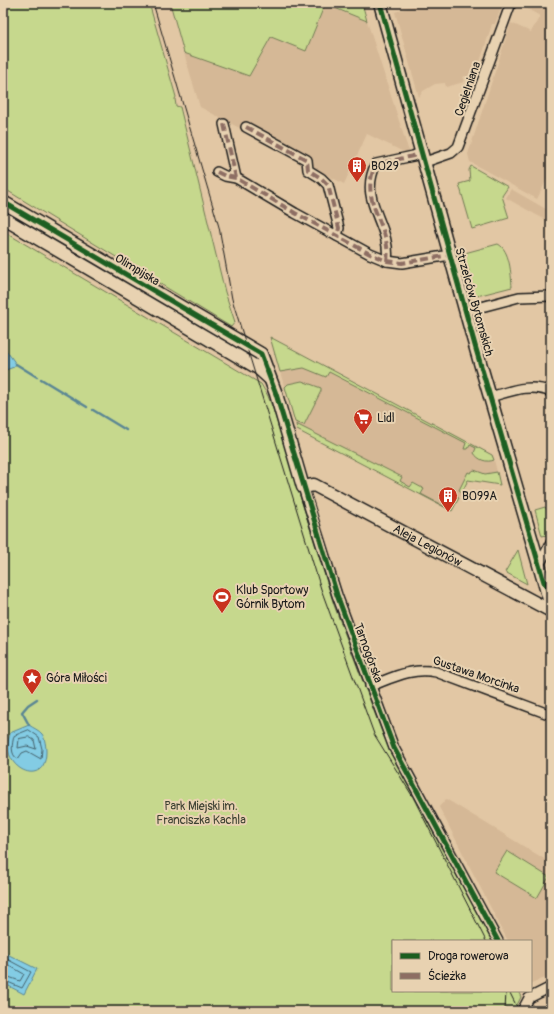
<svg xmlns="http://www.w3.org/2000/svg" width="554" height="1014" font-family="Pangolin,sans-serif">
<rect width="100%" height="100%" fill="#e2c7a4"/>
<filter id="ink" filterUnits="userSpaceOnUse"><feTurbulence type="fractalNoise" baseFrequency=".025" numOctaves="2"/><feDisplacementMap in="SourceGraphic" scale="8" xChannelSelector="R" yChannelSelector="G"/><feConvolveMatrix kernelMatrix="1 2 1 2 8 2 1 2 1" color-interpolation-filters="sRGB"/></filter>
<g filter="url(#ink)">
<g fill="#d5b896">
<polygon points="422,3 503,3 495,24 492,24 474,81 466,76 463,76 464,82 446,87 445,83 435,84 423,91 419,97 395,12"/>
<polygon points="526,3 551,3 551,171 537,199 470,162 468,154 511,23 531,32 540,16 524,7"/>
<polygon points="325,4 367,21 410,155 367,134 344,184 200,107 184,53 249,76 271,37 306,50"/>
<polygon points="511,189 551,212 551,223 506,198"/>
<polygon points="270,337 493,455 500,485 468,480 452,511 297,430"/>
<polygon points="446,799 551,863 551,976 531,983 531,941 508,941 439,807"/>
</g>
<g fill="#c6d88d" stroke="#717a54">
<polygon points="3,3 149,3 176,97 175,99 176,106 180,107 225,292 235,322 231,327 3,188"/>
<polygon points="170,3 362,3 367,21 325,4 306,51 271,37 249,76 184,53"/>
<polygon points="471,166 508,187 502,196 509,218 472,229 459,184 470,181 469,170"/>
<polygon points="3,207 214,332 208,335 3,213"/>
<polygon points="3,231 261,384 268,396 273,409 334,605 383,735 477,909 493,941 393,941 393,991 518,991 521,997 514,1011 3,1011"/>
<path d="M498,244c12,6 13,30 14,43l-35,9 -3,-1 -7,-23 2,-1 -2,-6 -3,-1 -3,-10z"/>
<path d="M270,337l222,118 2,5c-7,3 -16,0 -20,-7l2,-5 -6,-3 -2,4h-4l2,-6 -137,-71 -3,5 -22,-9 -24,4z"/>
<polygon points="302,381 321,388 321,391 304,425 295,422 285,387 288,384"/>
<polygon points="296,424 402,477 400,481 410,487 413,483 424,489 421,494 449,509 455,497 459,498 452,511 297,430"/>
<polygon points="474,470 485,474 497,472 500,485 468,480 462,492 459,490 468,472 470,473"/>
<polygon points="545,507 551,514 551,526 547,535 542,536 535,510"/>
<polygon points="518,550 527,584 505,572"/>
<polygon points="507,851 549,877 537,898 494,872"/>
</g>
<g fill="#83cce4" stroke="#5a8694">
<polygon points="3,346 16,364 14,367 3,371"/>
<path d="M29,725c4,3 10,5 13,9 3,4 4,13 4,18 0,32 -34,22 -38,-3 -1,-5 1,-11 2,-16z"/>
<polygon points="3,952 37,969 24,994 3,983"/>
</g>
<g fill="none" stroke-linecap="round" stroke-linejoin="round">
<g stroke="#45626c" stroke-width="1">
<path d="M29,730l10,7 3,12 -1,10 -14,-8 -5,2 -4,6c-8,-4 -6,-15 -4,-23z"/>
<polygon points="29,737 34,740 36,749 27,746 18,748 19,739"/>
<polyline points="3,957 31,972 22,988 3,980"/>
<polyline points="3,962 24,974 20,981 3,975"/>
</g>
<g stroke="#5a8694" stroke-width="2.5">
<polyline points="16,364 37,377"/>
<polyline points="41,379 87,407"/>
<polyline points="93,410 126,430"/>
<polyline points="29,725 22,712 28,705 37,699"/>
</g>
<g stroke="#1c1c1c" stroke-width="12">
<g id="street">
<polyline points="224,124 236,178"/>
<polyline points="246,127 307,160 308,170 321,178 328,185 339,228 337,236"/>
<polyline points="425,162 451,153 458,147 511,3"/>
<polyline points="217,172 225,176 236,178 295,213 370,254 387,261 402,263 450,255"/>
<path d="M387,261c5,-37 -30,-59 -11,-97l37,-8 9,-4"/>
<polyline points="466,311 519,297 551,296"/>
<path d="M490,397c21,-6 40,-14 61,-5"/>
<polyline points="303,487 337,595 394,748 498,941"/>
<polyline points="539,565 551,543"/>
<path d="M370,686c22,-8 42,-19 66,-14l115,43"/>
<polyline points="522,1011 529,998 551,987"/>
</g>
</g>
<g stroke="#1c1c1c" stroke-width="15">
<g id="secondary">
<polyline points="380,3 476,349 551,606"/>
<path id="s1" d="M3,202l258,152 15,40 27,93 11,-2 237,126"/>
<polyline points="3,218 258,368 269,378"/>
</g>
</g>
<use href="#street" stroke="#e8d2b1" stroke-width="9"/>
<use href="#secondary" stroke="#e8d2b1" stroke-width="12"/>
<g stroke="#1c1c1c" stroke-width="1">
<polyline points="153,3 219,227 232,299 321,589 374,734 413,797 486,941"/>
<polyline points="509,991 519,1011"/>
<polyline points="505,1011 506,991"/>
</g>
<g stroke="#8d6e63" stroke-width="4" stroke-dasharray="8 4" stroke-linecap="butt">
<polyline points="224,124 236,178"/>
<polyline points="246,127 307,160 308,170 321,178 328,185 339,228 337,236"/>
<polyline points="217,172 225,176 236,178 295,213 370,254 387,261 402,263 450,255"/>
<path d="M387,261c5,-37 -30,-59 -11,-97l37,-8 9,-4"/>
</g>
<g stroke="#e8d2b1" stroke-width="8">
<g id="cycleway">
<polyline points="380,3 476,349 539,565 544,582 551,594"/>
<polyline points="3,202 261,354 276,394 337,595 394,748 498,941"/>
</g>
</g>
<use href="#cycleway" stroke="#1b5e20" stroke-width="5"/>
</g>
</g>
<defs>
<g id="building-pin" transform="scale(1)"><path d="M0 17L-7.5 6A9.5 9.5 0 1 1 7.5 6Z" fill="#c8321e" stroke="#e8d2b1"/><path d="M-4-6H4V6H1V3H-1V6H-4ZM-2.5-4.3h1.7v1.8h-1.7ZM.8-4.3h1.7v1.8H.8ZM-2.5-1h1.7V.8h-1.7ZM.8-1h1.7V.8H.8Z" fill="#fff"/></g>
<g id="supermarket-pin" transform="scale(1)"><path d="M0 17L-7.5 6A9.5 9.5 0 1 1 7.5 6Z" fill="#c8321e" stroke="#e8d2b1"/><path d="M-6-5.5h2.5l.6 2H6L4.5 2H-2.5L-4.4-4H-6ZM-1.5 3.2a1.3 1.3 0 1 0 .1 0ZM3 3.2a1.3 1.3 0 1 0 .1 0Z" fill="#fff"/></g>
<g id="stadium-pin" transform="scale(1)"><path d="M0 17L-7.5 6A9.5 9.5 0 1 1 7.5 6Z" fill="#c8321e" stroke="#e8d2b1"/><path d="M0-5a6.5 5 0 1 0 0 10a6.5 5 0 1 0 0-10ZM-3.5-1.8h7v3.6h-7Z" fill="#fff"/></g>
<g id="sight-pin" transform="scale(1)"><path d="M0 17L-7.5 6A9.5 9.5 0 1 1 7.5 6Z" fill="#c8321e" stroke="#e8d2b1"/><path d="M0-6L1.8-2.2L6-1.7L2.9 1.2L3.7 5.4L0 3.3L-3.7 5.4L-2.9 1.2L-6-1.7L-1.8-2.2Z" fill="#fff"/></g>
</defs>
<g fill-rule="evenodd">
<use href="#building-pin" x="357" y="166"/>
<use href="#supermarket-pin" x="363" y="418"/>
<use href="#building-pin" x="448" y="496"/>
<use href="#stadium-pin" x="222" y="597"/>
<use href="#sight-pin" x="32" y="678"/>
</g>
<g text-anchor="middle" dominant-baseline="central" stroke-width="4" stroke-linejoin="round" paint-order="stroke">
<g font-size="12" fill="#1c1c1c" stroke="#e8d2b1">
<text transform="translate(468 89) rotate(-71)">Cegielniana</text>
<text transform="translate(137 270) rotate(31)">Olimpijska</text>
<text transform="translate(474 302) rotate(74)">Strzelców Bytomskich</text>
<text stroke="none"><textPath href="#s1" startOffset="579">Aleja Legionów</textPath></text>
<text transform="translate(368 653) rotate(70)">Tarnogórska</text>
<text transform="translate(476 675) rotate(19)">Gustawa Morcinka</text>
</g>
<g font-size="12" fill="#1c1c1c" stroke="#e8d2b1" text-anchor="start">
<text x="371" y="166">B029</text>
<text x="377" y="418">Lidl</text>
<text x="462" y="496">B099A</text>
<text x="236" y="590">Klub Sportowy<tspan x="236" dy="14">Górnik Bytom</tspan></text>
<text x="46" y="678">Góra Miłości</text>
</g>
<g font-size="12" fill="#3e4233" stroke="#e8d2b1">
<text x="201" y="806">Park Miejski im.<tspan x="201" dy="14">Franciszka Kachla</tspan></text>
</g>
</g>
<rect width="554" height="1014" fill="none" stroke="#e8d2b1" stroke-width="16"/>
<rect x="8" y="8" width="538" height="998" fill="none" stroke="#1c1c1c" stroke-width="1.5" filter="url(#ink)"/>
<rect x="392" y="940" width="140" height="52" fill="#e8d2b1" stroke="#968975"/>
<rect x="400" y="953" width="20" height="6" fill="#1b5e20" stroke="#968975"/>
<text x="428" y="960" font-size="12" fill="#1c1c1c">Droga rowerowa</text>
<rect x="400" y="973" width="20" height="6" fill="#8d6e63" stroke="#968975"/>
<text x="428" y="980" font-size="12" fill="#1c1c1c">Ścieżka</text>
</svg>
